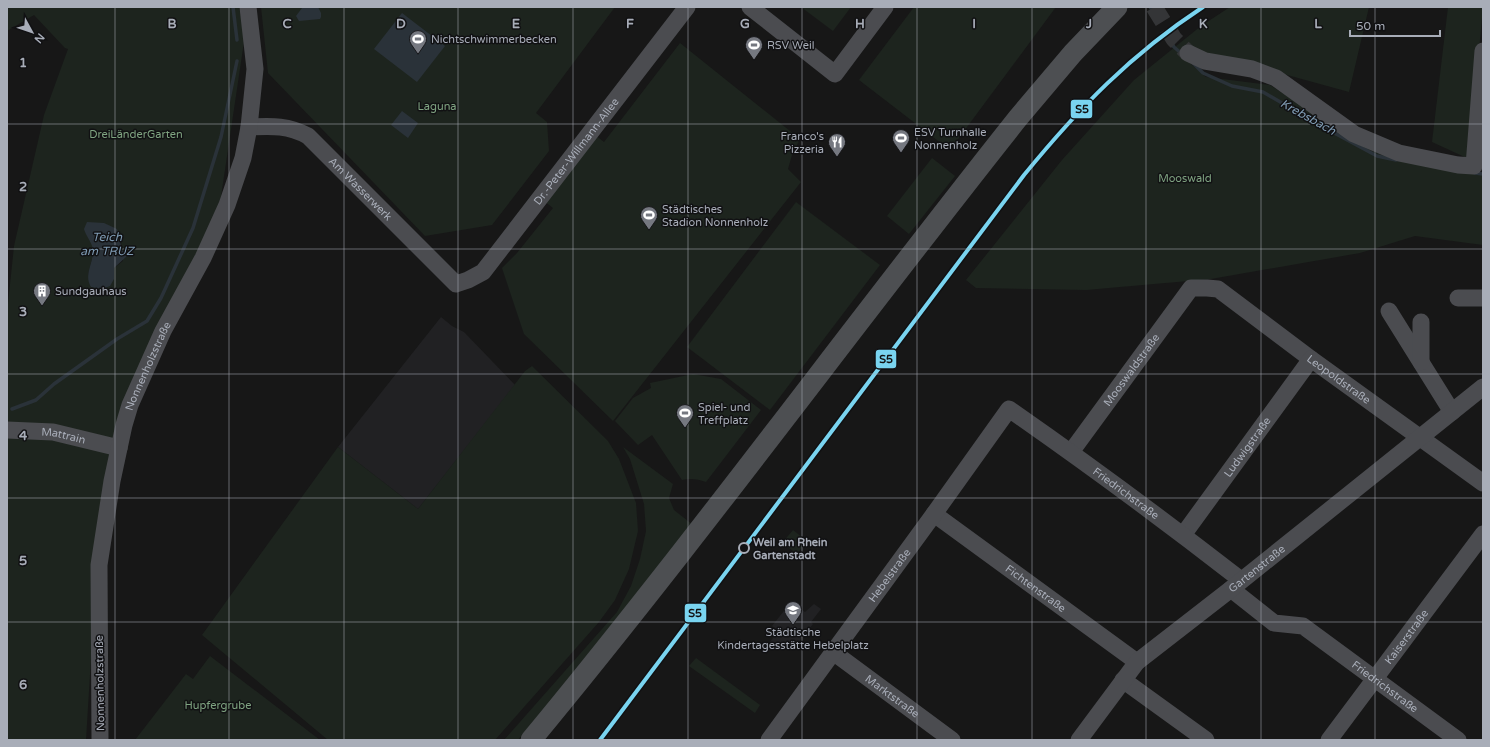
<svg xmlns="http://www.w3.org/2000/svg" width="1490" height="747" font-family="'Varela Round',sans-serif">
<rect width="100%" height="100%" fill="#171717"/>
<g fill="#212123">
<polygon points="441,317 452,326 464,332 515,385 418,509 338,447"/>
<polygon points="791,602 805,612 814,604 821,609 811,622 813,624 797,644 796,643 791,650 783,645 780,649 770,642 778,631 772,626"/>
</g>
<g fill="#1d241e" fill-rule="evenodd">
<path d="M7,7h232l6,28 -26,175 -91,180 -31,171 -11,179h-79v-427l7,-67 30,-131 24,-66 -3,-1 -31,-33 -27,16zM121,241l2,20 -9,7 -1,11 -25,-4 6,-24 -2,-7z"/>
<polygon points="261,7 615,7 536,113 547,122 549,151 492,225 425,236 268,73"/>
<polygon points="801,7 851,7 833,31"/>
<polygon points="914,7 1056,7 950,150 859,80"/>
<polygon points="1230,7 1369,7 1349,92 1203,52 1190,63 1206,77 1270,85 1349,136 1447,168 1483,173 1483,245 1415,236 1360,253 1211,279 1086,290 976,288 966,280 1062,160 1134,80 1201,26"/>
<polygon points="1448,7 1483,7 1469,159 1432,142"/>
<polygon points="680,43 800,139 792,155 788,169 801,182 613,421 524,334 502,268 517,253 553,208 544,201 595,135 604,142"/>
<polygon points="932,158 955,176 909,234 887,216"/>
<polygon points="796,202 880,265 770,410 687,347"/>
<polygon points="532,366 608,441 619,459 636,503 638,531 629,569 615,600 599,622 495,740 328,740 202,635 338,447 418,509 525,371"/>
<path d="M693,374l28,5 40,31 -55,72c-9,-3 -14,-4 -24,-2l-30,-45 -14,10 -23,-24 18,-23 18,-10 -1,-5z"/>
<polygon points="623,447 673,484 669,498 674,510 693,525 518,740 504,740 617,612 631,586 640,559 646,531 644,504 630,459"/>
<polygon points="793,530 807,541 797,554 782,543"/>
<polygon points="210,656 320,740 135,740 186,674 193,679"/>
<polygon points="696,658 760,705 755,713 689,666"/>
</g>
<g fill="#2a3239">
<polygon points="306,7 318,7 321,13 321,17 320,19 299,21 296,16 302,8"/>
<polygon points="402,13 445,46 417,82 374,49"/>
<polygon points="402,111 418,123 408,138 391,125"/>
<path d="M87,222l17,1 13,6 5,21 5,6 -13,12v11l-4,7 -8,3 -11,-2c-7,-11 1,-22 2,-34 1,-9 -7,-16 -9,-24z"/>
</g>
<g fill="none" stroke-linecap="round" stroke-linejoin="round">
<g stroke="#2a3239" stroke-width="3.5">
<polyline points="233,7 237,40"/>
<polyline points="1150,7 1158,18"/>
<polyline points="1171,42 1174,47 1183,55"/>
<polyline points="1193,63 1203,73 1232,86 1263,92 1325,128 1377,156 1396,160"/>
<polyline points="1475,173 1483,174"/>
<polyline points="12,409 36,400 54,384 117,339 147,321 161,298 193,228 221,137 237,61"/>
</g>
<polyline stroke="#343537" stroke-width="17" stroke-dasharray="17 8" stroke-linecap="butt" points="1154,7 1174,39 1188,53"/>
<g stroke="#4b4c50" stroke-width="17">
<polyline points="750,7 835,74 885,7"/>
<polyline points="1188,53 1205,61 1252,69 1276,78 1354,134 1399,153 1458,165 1474,166 1483,51"/>
<path id="s1" d="M249,127c23,-1 39,-2 59,9l148,148 12,-4 15,-8 204,-265"/>
<polyline points="1458,298 1483,298"/>
<polyline points="1389,311 1452,412"/>
<polyline points="1421,362 1421,322"/>
<path id="s2" d="M7,430l46,2 66,16"/>
<path id="s3" d="M1071,452l120,-164h16l11,1 93,70 172,124"/>
<path id="s4" d="M934,514l203,148"/>
<path id="s5" d="M1183,535l128,-176"/>
<path id="s6" d="M1231,589l43,34 29,3 155,114"/>
<path id="s7" d="M833,652l119,88"/>
<polyline points="1123,680 1206,740"/>
<path id="s8" d="M100,740l-1,-175 13,-84 12,-56 6,-20 33,-74 40,-73 24,-53 16,-47 6,-31 6,-58 -7,-62"/>
<path id="s9" d="M769,740l165,-226 75,-105c79,55 156,112 232,171"/>
<path id="s10" d="M1079,740l58,-78 94,-73 252,-202"/>
<path id="s11" d="M1329,740l154,-206"/>
</g>
<path stroke="#4d4f52" stroke-width="21" d="M531,740c168,-203 323,-416 487,-622l55,-65 44,-46"/>
<g stroke="#111113" stroke-width="7">
<path id="rail-1" d="M600,740l424,-565c55,-67 106,-120 179,-168"/>
</g>
<use href="#rail-1" stroke="#79d4f0" stroke-width="4"/>
</g>
<path fill="none" stroke="#a8adb8" stroke-width="1" stroke-opacity="0.55" d="M115,7v733M229,7v733M344,7v733M458,7v733M573,7v733M688,7v733M802,7v733M917,7v733M1032,7v733M1146,7v733M1261,7v733M1375,7v733M7,124h1476M7,249h1476M7,374h1476M7,498h1476M7,622h1476"/>
<defs>
<g id="stadium-pin" transform="scale(0.9)"><path d="M0 17L-7.5 6A9.5 9.5 0 1 1 7.5 6Z" fill="#757880" stroke="#111113"/><path d="M0-5a6.5 5 0 1 0 0 10a6.5 5 0 1 0 0-10ZM-3.5-1.8h7v3.6h-7Z" fill="#fff"/></g>
<g id="restaurant-pin" transform="scale(0.9)"><path d="M0 17L-7.5 6A9.5 9.5 0 1 1 7.5 6Z" fill="#757880" stroke="#111113"/><path d="M-5-6h1v4h1v-4h1v4h1v-4h1v5L-1.5 .5V6h-2V.5L-5-1ZM5-6V6H3V1.5H1.5Q1.5-4 5-6Z" fill="#fff"/></g>
<g id="building-pin" transform="scale(0.9)"><path d="M0 17L-7.5 6A9.5 9.5 0 1 1 7.5 6Z" fill="#757880" stroke="#111113"/><path d="M-4-6H4V6H1V3H-1V6H-4ZM-2.5-4.3h1.7v1.8h-1.7ZM.8-4.3h1.7v1.8H.8ZM-2.5-1h1.7V.8h-1.7ZM.8-1h1.7V.8H.8Z" fill="#fff"/></g>
<g id="school-pin" transform="scale(0.9)"><path d="M0 17L-7.5 6A9.5 9.5 0 1 1 7.5 6Z" fill="#757880" stroke="#111113"/><path d="M0-5L7-2L0 1L-7-2ZM-4 1L0 2.5L4 1V4Q0 6-4 4Z" fill="#fff"/></g>
</defs>
<g fill-rule="evenodd">
<use href="#stadium-pin" x="418" y="39"/>
<use href="#stadium-pin" x="754" y="45"/>
<use href="#stadium-pin" x="901" y="138"/>
<use href="#restaurant-pin" x="837" y="142"/>
<use href="#stadium-pin" x="649" y="215"/>
<use href="#building-pin" x="42" y="291"/>
<use href="#stadium-pin" x="685" y="413"/>
<use href="#school-pin" x="793" y="610"/>
</g>
<circle fill="#111113" stroke="#a8adb8" stroke-width="2" cx="744" cy="548" r="5"/>
<g text-anchor="middle" dominant-baseline="central" stroke-width="3" stroke-linejoin="round" paint-order="stroke">
<g font-size="11" fill="#a8adb8" stroke="#111113" text-anchor="start">
<text x="431" y="39">Nichtschwimmerbecken</text>
<text x="767" y="45">RSV Weil</text>
<text x="914" y="132">ESV Turnhalle<tspan x="914" dy="13">Nonnenholz</tspan></text>
<text x="824" y="136" text-anchor="end">Franco's<tspan x="824" dy="13">Pizzeria</tspan></text>
<text x="662" y="209">Städtisches<tspan x="662" dy="13">Stadion Nonnenholz</tspan></text>
<text x="55" y="291">Sundgauhaus</text>
<text x="698" y="407">Spiel- und<tspan x="698" dy="13">Treffplatz</tspan></text>
<text x="793" y="632" text-anchor="middle">Städtische<tspan x="793" dy="13">Kindertagesstätte Hebelplatz</tspan></text>
</g>
<g font-size="11" fill="#7fa381" stroke="#111113">
<text x="437" y="106">Laguna</text>
<text x="136" y="134">DreiLänderGarten</text>
<text x="1185" y="178">Mooswald</text>
<text x="218" y="705">Hupfergrube</text>
</g>
<g font-size="11" fill="#a8adb8" stroke="#111113">
<text stroke="none"><textPath href="#s1" startOffset="452">Dr.-Peter-Willmann-Allee</textPath></text>
<text stroke="none"><textPath href="#s1" startOffset="135">Am Wasserwerk</textPath></text>
<text stroke="none"><textPath href="#s8" startOffset="381">Nonnenholzstraße</textPath></text>
<text stroke="none"><textPath href="#s3" startOffset="102">Mooswaldstraße</textPath></text>
<text stroke="none"><textPath href="#s3" startOffset="381">Leopoldstraße</textPath></text>
<text stroke="none"><textPath href="#s2" startOffset="57">Mattrain</textPath></text>
<text stroke="none"><textPath href="#s5" startOffset="109">Ludwigstraße</textPath></text>
<text stroke="none"><textPath href="#s9" startOffset="553">Friedrichstraße</textPath></text>
<text stroke="none"><textPath href="#s10" startOffset="249">Gartenstraße</textPath></text>
<text stroke="none"><textPath href="#s9" startOffset="204">Hebelstraße</textPath></text>
<text stroke="none"><textPath href="#s4" startOffset="126">Fichtenstraße</textPath></text>
<text stroke="none"><textPath href="#s11" startOffset="129">Kaiserstraße</textPath></text>
<text transform="translate(100 683) rotate(-91)">Nonnenholzstraße</text>
<text stroke="none"><textPath href="#s6" startOffset="186">Friedrichstraße</textPath></text>
<text stroke="none"><textPath href="#s7" startOffset="74">Marktstraße</textPath></text>
</g>
<g font-size="11" font-weight="bold" fill="#a8adb8" stroke="#111113" text-anchor="start">
<text x="753" y="542">Weil am Rhein<tspan x="753" dy="13">Gartenstadt</tspan></text>
</g>
<g font-size="12" font-style="italic" fill="#7f9bb3" stroke="#111113">
<text transform="translate(1308 117) rotate(29)">Krebsbach</text>
<text x="107" y="237">Teich<tspan x="107" dy="14">am TRUZ</tspan></text>
</g>
</g>
<g font-size="13" text-anchor="middle" font-weight="bold" fill="#a8adb8" stroke="#111113" stroke-width="3" stroke-linejoin="round" paint-order="stroke">
<text x="172" y="28">B</text>
<text x="287" y="28">C</text>
<text x="401" y="28">D</text>
<text x="516" y="28">E</text>
<text x="630" y="28">F</text>
<text x="745" y="28">G</text>
<text x="860" y="28">H</text>
<text x="974" y="28">I</text>
<text x="1089" y="28">J</text>
<text x="1203" y="28">K</text>
<text x="1318" y="28">L</text>
<text x="23" y="67">1</text>
<text x="23" y="191">2</text>
<text x="23" y="316">3</text>
<text x="23" y="440">4</text>
<text x="23" y="565">5</text>
<text x="23" y="689">6</text>
</g>
<g stroke="#111113" stroke-width="1.5">
<rect x="1070" y="99" width="23" height="20" rx="4" fill="#79d4f0"/>
<rect x="875" y="349" width="22" height="20" rx="4" fill="#79d4f0"/>
<rect x="684" y="603" width="23" height="20" rx="4" fill="#79d4f0"/>
</g>
<g font-size="11" text-anchor="middle" font-weight="bold" fill="#111">
<text x="1082" y="113">S5</text>
<text x="886" y="363">S5</text>
<text x="695" y="617">S5</text>
</g>
<rect width="1490" height="747" fill="none" stroke="#a8adb8" stroke-width="16"/>
<g transform="translate(32 32) rotate(130)" stroke="#111113" stroke-width="3" paint-order="stroke">
<path d="M0-3L7 15L0 10L-7 15Z" fill="#a8adb8"/>
<text y="-6" font-size="11" font-weight="bold" text-anchor="middle" fill="#a8adb8">N</text>
</g>
<path d="M1350 30v6h90v-6" fill="none" stroke="#a8adb8" stroke-width="2"/>
<text x="1356" y="30" font-size="12" fill="#a8adb8" stroke="#111113" stroke-width="3" paint-order="stroke">50 m</text>
</svg>
